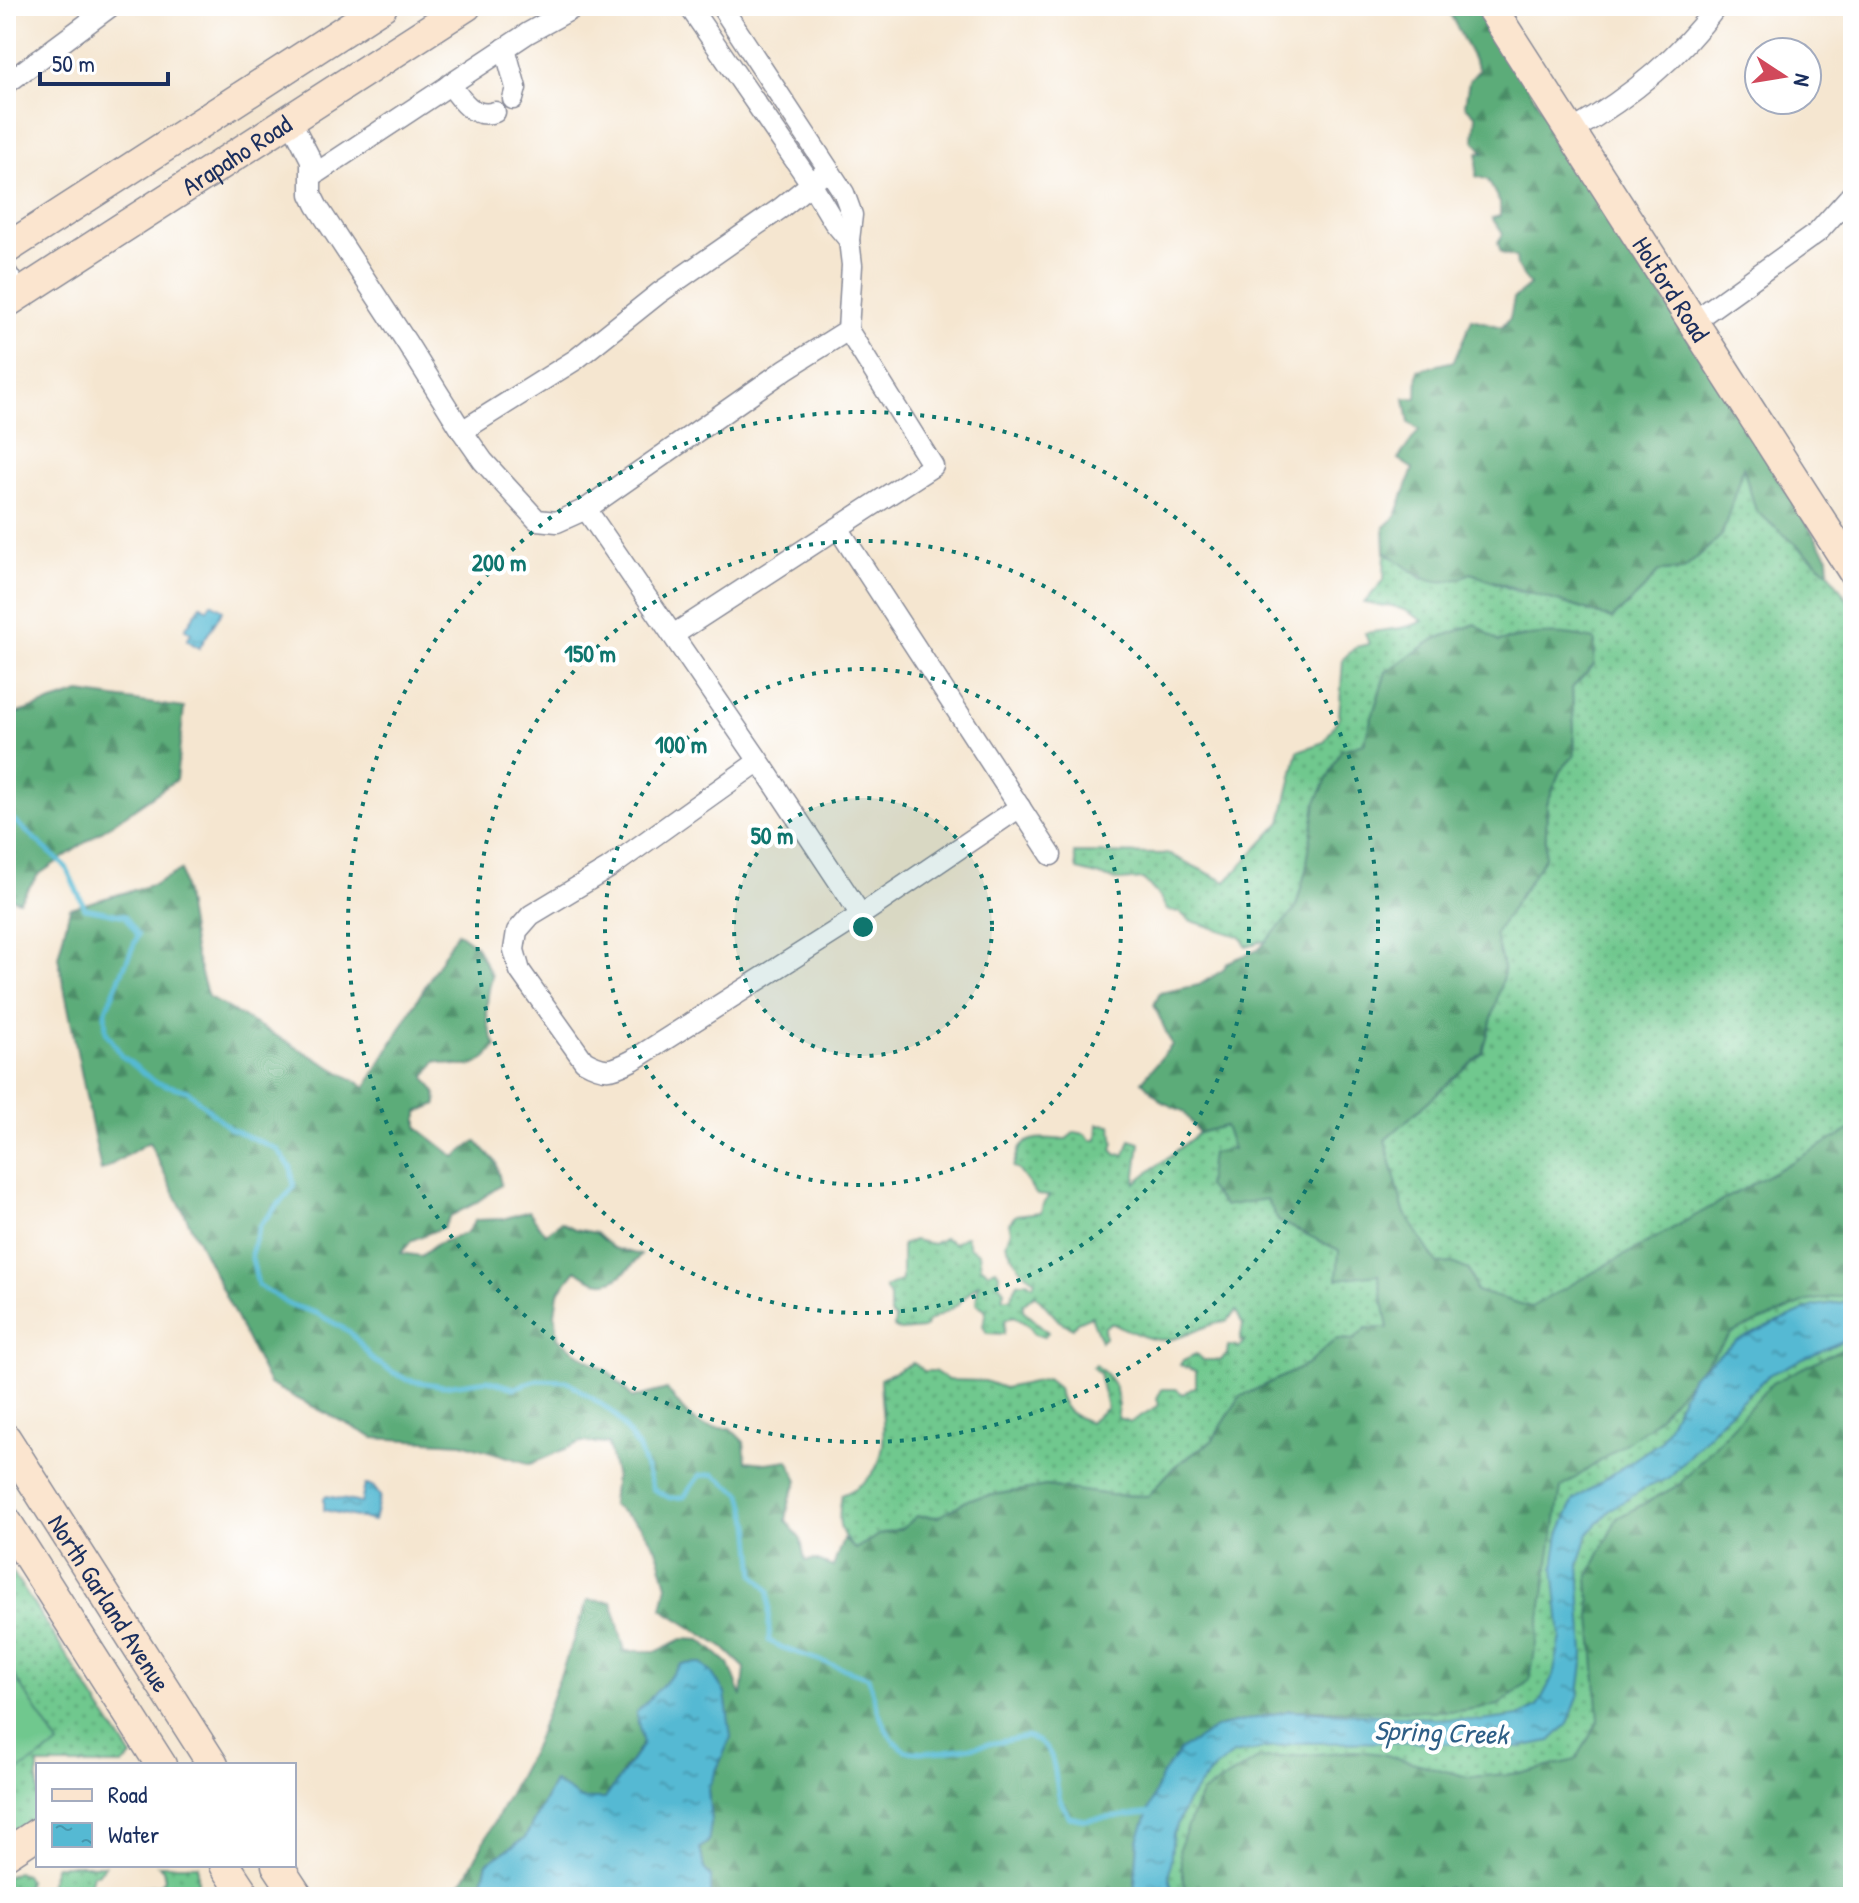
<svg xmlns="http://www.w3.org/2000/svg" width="1859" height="1903" font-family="'Patrick Hand',sans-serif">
<defs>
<pattern id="grass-dots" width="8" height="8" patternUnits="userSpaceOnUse" patternTransform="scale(2)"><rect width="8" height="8" fill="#6fc88e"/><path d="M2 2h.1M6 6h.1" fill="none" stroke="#5aa377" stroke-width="1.8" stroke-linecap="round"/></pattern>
<pattern id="forest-firs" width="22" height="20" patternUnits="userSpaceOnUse" patternTransform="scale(2)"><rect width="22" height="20" fill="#5bac79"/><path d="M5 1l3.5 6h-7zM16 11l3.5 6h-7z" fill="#4a8c66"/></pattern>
<pattern id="water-ripples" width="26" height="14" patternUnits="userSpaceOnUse" patternTransform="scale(2)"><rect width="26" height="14" fill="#55b9d3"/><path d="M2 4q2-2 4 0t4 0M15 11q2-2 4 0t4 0" fill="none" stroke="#4697ae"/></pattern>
</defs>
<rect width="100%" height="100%" fill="#fff"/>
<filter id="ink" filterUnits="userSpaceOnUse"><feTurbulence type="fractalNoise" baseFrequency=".0125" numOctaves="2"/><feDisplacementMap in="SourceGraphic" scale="16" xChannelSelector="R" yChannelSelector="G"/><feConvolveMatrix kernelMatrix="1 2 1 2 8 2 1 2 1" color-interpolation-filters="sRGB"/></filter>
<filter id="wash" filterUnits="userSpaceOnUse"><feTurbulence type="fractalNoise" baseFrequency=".006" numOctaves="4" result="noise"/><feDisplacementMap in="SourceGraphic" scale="32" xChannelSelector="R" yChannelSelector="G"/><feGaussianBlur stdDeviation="1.8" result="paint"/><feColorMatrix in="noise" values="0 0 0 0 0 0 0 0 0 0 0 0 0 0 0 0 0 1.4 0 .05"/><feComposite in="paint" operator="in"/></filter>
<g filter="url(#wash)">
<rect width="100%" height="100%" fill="#f5e6d0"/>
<g fill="url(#grass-dots)" stroke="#457c76" stroke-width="2">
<path d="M1742,465l57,83 30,24 24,36v1289h-704l9,-85 73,-62 111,-18 -152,-237 340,-187 -54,-17 -24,-27h-15l-33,-52 -19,-72 98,-88 21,-80 -10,-38 51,-77 2,-53 13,-33 15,-17 -3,-66 22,-23 -70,-29 -123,28 -15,8 -22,71 -58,127 -11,40 -27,30 -22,6 -5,-9 -52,-17 -10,-8 -12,-2 -7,-13 -17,-18 -23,2 -43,-11 -3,-17 95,1 57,28 55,-60 17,-71 26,-9 15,-25 4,-58 13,-12 13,-3 -4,-11c20,-4 41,-3 58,-12 -27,-18 -29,-13 -59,-18l20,-23 1,-29 37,28 49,-6 45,18 29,5 67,23 31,-29 16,-19 24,-1 39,-35z"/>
<path d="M1098,1124l13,1 3,17 -2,8 5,5 8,-1 5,-14 10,3 -5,40 64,-50 26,-8 8,25 34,49 12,22 60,29 39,24 11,54 -35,12 -18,-1 -29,26 -67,32 -28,44 -37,25 -27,30 -38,-1 -64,-9 -76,13 -32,18 -21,-1 -14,12 -22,6 -26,15c-19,-16 -17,-32 -13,-54 57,-23 39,-68 38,-116l33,-16 11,8h10l14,9 37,1 19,7 43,-9 11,9c3,21 12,27 31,34l18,-14 -8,-35 -7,-6 4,-2c22,18 22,25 22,53l13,4 28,-17 -2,-7 5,-9h14l7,5 13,-8v-15l-16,-6 3,-5 13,-6 7,6h18l6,-6 1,-8h9l2,2 5,-7h-4l3,-16 -7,-14 -9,10c-20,2 -35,14 -55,18 -22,5 -43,-10 -62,-16l-6,5 1,9 -4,4 -10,-25 -14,6 -4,6 -14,-7 -24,-27 -12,10v6l25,22 -4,5 -10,-3 -4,-7 -16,-11 -9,4 -1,14 -17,-1 -4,-7 3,-16 -10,-7 2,-19 -22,22 -28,16 -5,7 -23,2 -6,-4 1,-8 -5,-4v-18l-5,-9 17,-8v-35l11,-5 20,4 11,-6 10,5 12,-7 3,11 10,6 2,13 7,6 8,-3 4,6 -1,9 5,6 -2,8h8l8,-15 9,-2 6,4 2,-5c-14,-7 -23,-23 -29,-37l5,-12 -2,-8 7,-8 25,-3 2,-8 6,-8 -12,-1 -18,-24 -6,-4c2,-5 4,-15 7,-19 10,-14 31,-9 45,-8l10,-8 10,2 6,6h6z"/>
<polygon points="6,1562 132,1757 122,1765 38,1765 38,1818 6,1838"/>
<polygon points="56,1865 105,1865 97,1874 93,1874 91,1882 78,1897 45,1897"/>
<polygon points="158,1865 198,1865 198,1897 162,1897 161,1893 152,1890 135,1897 138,1887 160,1885 165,1879 163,1869"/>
<polygon points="16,1872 25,1875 28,1880 24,1897 6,1897 6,1877"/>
</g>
<g fill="url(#forest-firs)" stroke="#3b6e6c" stroke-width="2">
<path d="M1446,6h30l352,551 1,15 -73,-61 -13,-44 -21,68 -39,35 -24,1 -16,19 -31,29c-47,-18 -95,-27 -141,-46 -36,21 -57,-1 -86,-22l-1,-24 12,-11 17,-47 -15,-10 21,-29 -10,-7 -4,-25h12l1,-28 36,-9 18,-42 30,8 8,-9 4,-20 16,-13 -13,-18 -1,-10 -15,-4 -3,-11 5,-8 -11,-16 8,-2v-13l-12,-23 -12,-4 2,-23h6l-10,-13 2,-24 -11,-11 4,-24 10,-11z"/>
<path d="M1476,624l22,18c39,-9 58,-10 97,-2l-1,25 -22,23 3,67 -15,16 -13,33 -2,53 -50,77 9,38 -21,80 -98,88 19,72 33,52 15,-1 17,7 7,21 55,16 322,-179v166l-45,7 -76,32 -82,93 -89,62 -31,192 -31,25 -40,6 -168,-1 -74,17 -79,113 -4,57h-423v-21l-7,-7 -4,-21 8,-6 3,-19 -3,-34 15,-39 -80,-7 -38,56h-24l-27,-17 -29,56 -38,25 -9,34h-28l16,-21 68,-130 54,-146 24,2 13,49h33l24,-12 19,1 28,24 13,33 3,-29 -21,-20 -62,-39 5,-24 -10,-35 -16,-24 -29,-21 3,-32 -7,-29 -27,-2 -50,22 -69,-21 -88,-5 -105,-54 -120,-242 -48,29 -43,-214 12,-49 85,-24 26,-14 13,80 14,47 158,90 91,-155 18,13 17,31c-7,27 -8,45 4,70 -18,27 -35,21 -60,15l-11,16 11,16 1,11 -19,8v16l37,29 21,-16 20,21 5,23 -27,19 -24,12 -6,11 -32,13 -11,13 20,3 16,-12 29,-11 10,-13 27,-1 26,-8 16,23 16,-12 14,7 21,4 17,15 28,7c-21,26 -36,38 -65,15l-18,23 -3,21 3,24 25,19 26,15 24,26 34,-9c19,26 28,42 63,39l14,14 2,19 20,2 22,-3 10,20 -8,19 -4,21 15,20 4,21 10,-1 18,7 10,-28 12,10 26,-15 22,-6 14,-12 21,1 32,-18 76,-13 64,9 38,1 27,-30 37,-25 28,-44 67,-32 29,-26 18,1 12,-12h22l-10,-54 -41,5 2,-29 -61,-29 -11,-22 -43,7 -17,-20 4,-33 22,-4 -8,-23 -26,7 -16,-22 -21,-9 -20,-21 30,-36 -18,-40 6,-12 39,-8 24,-15 5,-8 30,-12 37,-40 11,-40 10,-68 25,-52 23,-7 22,-71 49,-33z"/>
<polygon points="80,693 184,708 176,780 38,875 19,901 6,896 6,719 9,716"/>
<polygon points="1853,1343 1853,1897 1472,1897 1447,1888 1437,1897 1186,1897 1179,1848 1201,1794 1258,1759 1354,1751 1382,1754 1468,1777 1523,1773 1576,1760 1599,1720 1588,1578 1617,1518 1679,1485 1772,1383"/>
</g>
<polygon fill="#6fc88e" stroke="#457c76" stroke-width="2" points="6,1663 59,1745 6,1779"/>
<g fill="url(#water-ripples)" stroke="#387498" stroke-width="2">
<polygon points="211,603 223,610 199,648 187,640 191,633 185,629 201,605 207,609"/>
<polygon points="1853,1301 1853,1336 1770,1374 1725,1416 1669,1478 1643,1489 1609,1511 1588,1534 1579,1565 1584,1655 1579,1694 1568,1724 1550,1741 1520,1747 1423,1742 1297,1743 1233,1754 1211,1772 1187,1801 1173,1834 1169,1876 1174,1897 1134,1897 1138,1840 1162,1774 1180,1751 1217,1727 1291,1710 1482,1721 1519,1716 1537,1707 1553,1677 1561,1637 1554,1567 1559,1534 1574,1500 1660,1442 1692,1376 1736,1341 1814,1306"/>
<polygon points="365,1485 373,1486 380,1496 374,1521 324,1510 324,1498 327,1496 361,1503"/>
<polygon points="700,1663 711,1672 725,1693 731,1737 708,1789 711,1823 708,1842 700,1848 704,1869 711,1876 711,1897 478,1897 487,1863 525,1838 554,1782 581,1799 605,1799 643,1744 636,1713 682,1664"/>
</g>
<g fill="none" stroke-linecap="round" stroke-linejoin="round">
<path stroke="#55b9d3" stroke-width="5" d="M6,813l60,54 19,41 40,8 13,19 -33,77 1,20 16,24 33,26 33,9 41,37 48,21 14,19 3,19 -34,38 -9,29 7,31 30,19 28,9 34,19 24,29 33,19 37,6 43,-6 27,8 23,-8 30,1 47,32 25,36 14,40 17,9 14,-1 15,-21 14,-2 29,20 8,30 5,51 14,16v50l14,7 85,29c8,24 13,57 35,72 16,11 100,-8 123,-12 34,7 26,36 34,62 2,6 6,12 9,18l17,3 65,-7"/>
</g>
</g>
<g filter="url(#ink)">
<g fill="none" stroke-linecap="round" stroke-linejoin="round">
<g stroke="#888a97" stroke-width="23">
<g id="street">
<polyline points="689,6 810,182 834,222 849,240"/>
<polyline points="505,48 516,88 513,99"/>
<polyline points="6,84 111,6"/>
<path d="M450,84c11,16 23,35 45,28"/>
<polyline points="291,121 311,160 311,194 317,206 407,343 462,431 575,360 659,293 781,208 828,170"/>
<path d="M1572,131c55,-32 107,-73 145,-125"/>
<polyline points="312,176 528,33 577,6"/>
<polyline points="6,272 20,294"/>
<polyline points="1694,321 1818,232 1853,193"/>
<polyline points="462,431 483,461 537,520 557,522 586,509 786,369 848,330 852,265 849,240 852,215 844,193 721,6"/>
<path d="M586,509l173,252 -150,107 -78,47 -14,16 -3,19 6,21 64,90c21,12 28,10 49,-1l228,-145 -102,-154"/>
<polyline points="838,528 1051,855"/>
<polyline points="673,635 933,466 848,330"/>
<polyline points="861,915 1020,807"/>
</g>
</g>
<g stroke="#888a97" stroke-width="33">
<g id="secondary">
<path id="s1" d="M1490,6l363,565"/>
<polyline points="6,249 382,6"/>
<path id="s2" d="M6,303l460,-297"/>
<path id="s3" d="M6,1439l207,326"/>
<polyline points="6,1521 161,1765"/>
<polyline points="6,1854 38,1833"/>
<polyline points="225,1865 246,1897"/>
<polyline points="277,1865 298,1897"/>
</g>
</g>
<use href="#street" stroke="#fff" stroke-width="20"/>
<use href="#secondary" stroke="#fbe5cf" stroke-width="30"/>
</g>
</g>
<circle cx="863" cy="927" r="129" fill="#0f766e" fill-opacity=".12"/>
<g fill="none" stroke="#0f766e" stroke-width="4" stroke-dasharray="4 8">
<circle cx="863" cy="927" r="129"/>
<circle cx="863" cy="927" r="258"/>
<circle cx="863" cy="927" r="386"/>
<circle cx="863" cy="927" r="515"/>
</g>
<g text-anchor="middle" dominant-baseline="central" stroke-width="8" stroke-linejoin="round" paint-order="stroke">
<g font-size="26" fill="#1b2f5e" stroke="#fff">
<text stroke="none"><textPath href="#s2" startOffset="274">Arapaho Road</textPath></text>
<text stroke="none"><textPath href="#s1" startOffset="336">Holford Road</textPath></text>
<text stroke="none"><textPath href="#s3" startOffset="194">North Garland Avenue</textPath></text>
</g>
<g font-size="28" font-style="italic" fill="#2f5f87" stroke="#fff">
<text transform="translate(1441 1732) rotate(2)">Spring Creek</text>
</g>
</g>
<circle cx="863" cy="927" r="12" fill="#0f766e" stroke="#fff" stroke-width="4"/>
<g font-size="24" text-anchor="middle" font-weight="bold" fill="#0f766e" stroke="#fff" stroke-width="8" stroke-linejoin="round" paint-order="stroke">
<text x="499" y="571">200 m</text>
<text x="590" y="662">150 m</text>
<text x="681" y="753">100 m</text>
<text x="772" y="844">50 m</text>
</g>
<rect width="1859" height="1903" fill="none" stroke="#fff" stroke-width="32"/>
<rect x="36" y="1763" width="260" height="104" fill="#ffffff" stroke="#a4acbf" stroke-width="2"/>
<rect x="52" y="1789" width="40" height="12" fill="#fbe5cf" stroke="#a4acbf" stroke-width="2"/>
<text x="108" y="1803" font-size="24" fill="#1b2f5e">Road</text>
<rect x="52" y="1823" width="40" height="24" fill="url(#water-ripples)" stroke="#a4acbf" stroke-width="2"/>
<text x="108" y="1843" font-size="24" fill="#1b2f5e">Water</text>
<g transform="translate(1783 76) rotate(102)"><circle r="38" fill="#ffffff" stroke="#a4acbf" stroke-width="2"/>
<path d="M0-6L14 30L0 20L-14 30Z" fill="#d1495b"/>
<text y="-12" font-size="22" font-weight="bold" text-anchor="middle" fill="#1b2f5e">N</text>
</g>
<path d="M40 72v12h128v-12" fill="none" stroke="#1b2f5e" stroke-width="4"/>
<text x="52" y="72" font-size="24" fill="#1b2f5e" stroke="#ffffff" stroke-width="6" paint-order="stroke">50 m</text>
</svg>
